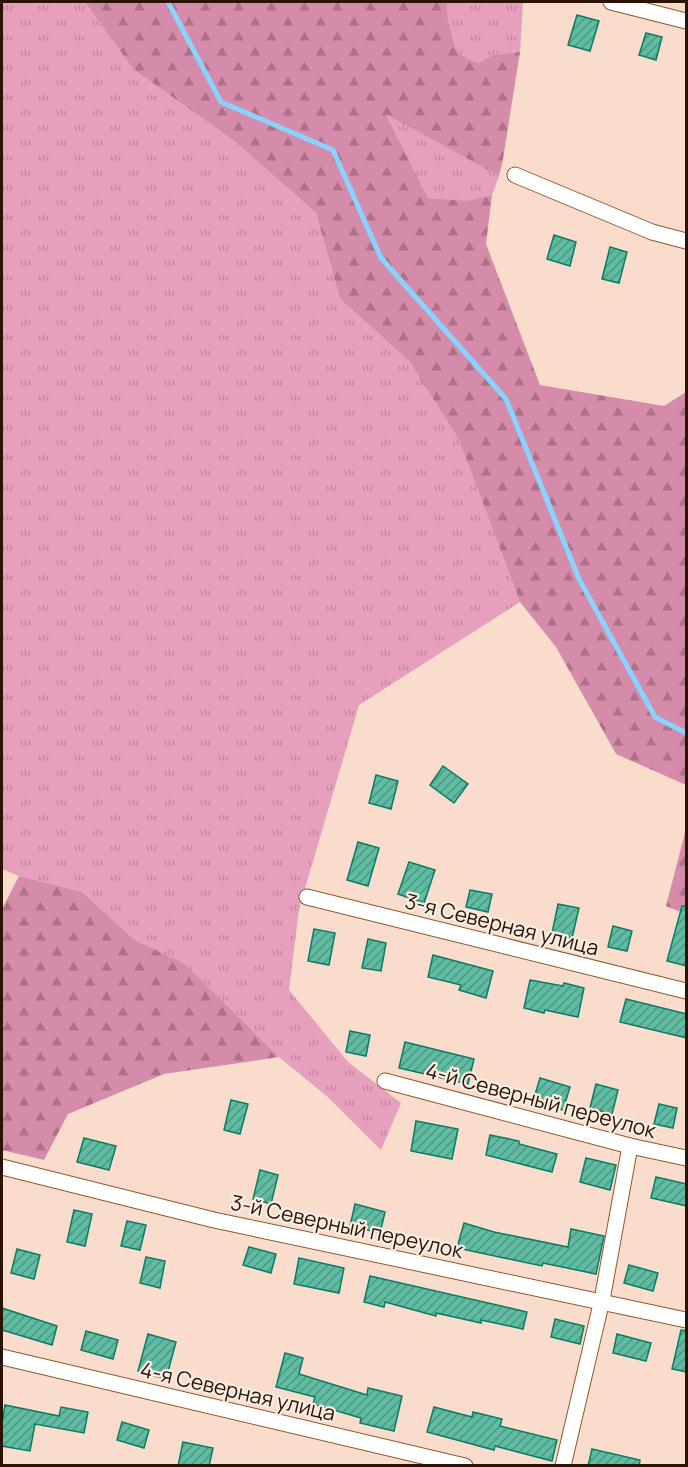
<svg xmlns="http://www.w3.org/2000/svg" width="688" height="1467" font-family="Manrope,sans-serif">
<defs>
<pattern id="grass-tufts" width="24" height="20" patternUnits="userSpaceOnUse" patternTransform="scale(1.5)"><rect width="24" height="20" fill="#e69fbc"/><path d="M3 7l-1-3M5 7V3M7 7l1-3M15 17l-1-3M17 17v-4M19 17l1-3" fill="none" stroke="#c588a0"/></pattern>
<pattern id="forest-firs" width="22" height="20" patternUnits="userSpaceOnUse" patternTransform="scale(1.5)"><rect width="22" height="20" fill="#d58caa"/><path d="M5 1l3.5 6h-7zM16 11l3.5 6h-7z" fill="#ad7188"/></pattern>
<pattern id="building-hatch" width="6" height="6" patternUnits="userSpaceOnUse" patternTransform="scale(1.5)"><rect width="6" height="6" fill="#5fbba2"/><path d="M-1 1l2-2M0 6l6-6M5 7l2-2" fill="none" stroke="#4f9782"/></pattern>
</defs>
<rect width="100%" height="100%" fill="#f9dccb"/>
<g fill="url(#grass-tufts)">
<polygon points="2,2 85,2 133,69 234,141 316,213 340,299 409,361 459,440 520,602 359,705 299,909 289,990 348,1062 401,1103 381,1150 329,1098 279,1057 184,963 135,940 82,892 19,876 2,869"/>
<polygon points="447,2 523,2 520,52 493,55 478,63 457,53 448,21"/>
<polygon points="385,112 499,176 492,195 468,202 428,198"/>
</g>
<g fill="url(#forest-firs)">
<polygon points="85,2 447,2 448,21 457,53 478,63 493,55 520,52 503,159 499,176 386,114 428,198 468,201 492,195 486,244 540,385 664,406 686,392 686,785 616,754 556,647 520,602 459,440 409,361 340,299 316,213 234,141 133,69"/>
<polygon points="686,829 686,914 666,906"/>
<polygon points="19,876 82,892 135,940 184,963 279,1057 164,1074 68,1114 44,1160 2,1150 2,909"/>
</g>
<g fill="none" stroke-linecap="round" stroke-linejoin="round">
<polyline stroke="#88d4fe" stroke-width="5" points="168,2 221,102 333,150 381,258 506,399 579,579 655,717 686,733"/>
</g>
<g fill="url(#building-hatch)" stroke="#097c65" stroke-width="1.5">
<polygon points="577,15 599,21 590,51 568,45"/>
<polygon points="646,33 662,37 656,60 639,55"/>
<polygon points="554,235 576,242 570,266 547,259"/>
<polygon points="610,247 627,252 619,283 602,279"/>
<polygon points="443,766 468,784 454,803 430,785"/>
<polygon points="376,775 398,781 391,809 369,803"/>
<polygon points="358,842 379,848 368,886 347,880"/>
<polygon points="409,862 435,870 424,903 398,894"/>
<polygon points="470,890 492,894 488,912 466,907"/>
<polygon points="558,904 579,908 572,938 552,933"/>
<polygon points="682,906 687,906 687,966 667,961"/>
<polygon points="613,926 632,931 627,951 608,947"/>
<polygon points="314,929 335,933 329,965 308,961"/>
<polygon points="368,939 386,943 381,971 362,968"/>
<polygon points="433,955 493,971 486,998 459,990 461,985 428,977"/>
<polygon points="530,980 563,986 564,983 584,988 578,1017 545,1010 544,1013 524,1008"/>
<polygon points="626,999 687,1014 687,1038 620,1022"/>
<polygon points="350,1031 370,1035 366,1056 346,1052"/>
<polygon points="405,1042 474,1059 468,1084 399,1068"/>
<polygon points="540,1078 570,1087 563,1110 533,1101"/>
<polygon points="596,1084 618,1090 612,1114 590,1108"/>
<polygon points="231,1100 248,1104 240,1134 224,1130"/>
<polygon points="659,1104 677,1108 673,1128 654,1124"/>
<polygon points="416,1121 458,1129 452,1159 411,1151"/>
<polygon points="490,1135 519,1141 519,1144 557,1154 552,1172 486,1155"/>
<polygon points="84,1138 116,1146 109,1170 77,1162"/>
<polygon points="586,1158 616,1165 610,1190 580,1182"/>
<polygon points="260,1170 278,1175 271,1204 253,1199"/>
<polygon points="656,1177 687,1184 687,1206 651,1198"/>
<polygon points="355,1204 385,1212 380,1233 350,1226"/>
<polygon points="74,1210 92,1214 85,1246 67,1242"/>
<polygon points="127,1221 146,1225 140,1250 121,1246"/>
<polygon points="464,1223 494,1232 568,1247 571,1229 604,1236 596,1274 543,1263 542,1266 457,1248"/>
<polygon points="249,1247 276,1254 271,1273 243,1265"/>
<polygon points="17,1249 40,1255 34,1279 11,1273"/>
<polygon points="146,1257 165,1261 160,1288 140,1283"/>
<polygon points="299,1258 344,1268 339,1293 294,1284"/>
<polygon points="629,1265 658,1273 653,1291 624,1283"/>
<polygon points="370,1276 527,1312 523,1329 481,1320 481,1323 436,1313 436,1316 385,1302 384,1307 364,1302"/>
<polygon points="2,1308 57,1326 52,1345 2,1330"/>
<polygon points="555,1319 584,1326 580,1344 551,1337"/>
<polygon points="681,1330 687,1331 687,1372 672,1369"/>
<polygon points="86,1331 118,1340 113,1359 81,1350"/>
<polygon points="148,1334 176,1342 166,1379 138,1371"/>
<polygon points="617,1334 651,1343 646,1361 613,1353"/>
<polygon points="285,1353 303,1358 299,1374 367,1395 368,1388 402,1396 394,1431 360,1423 361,1418 313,1404 315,1397 276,1387"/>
<polygon points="5,1405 59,1416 61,1407 88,1412 84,1433 35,1424 30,1451 2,1446 2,1424"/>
<polygon points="434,1407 472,1417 473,1412 502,1419 500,1426 557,1440 552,1461 495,1446 494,1450 427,1432"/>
<polygon points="122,1422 149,1430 144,1448 117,1440"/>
<polygon points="183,1442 213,1448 209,1466 178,1466"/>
<polygon points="592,1449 640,1460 639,1466 588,1466"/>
</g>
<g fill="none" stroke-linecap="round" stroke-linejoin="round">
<g stroke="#93572d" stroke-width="17">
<g id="street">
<polyline points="611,2 686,21"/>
<polyline points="515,175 652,232 686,241"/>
<polyline points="307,897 686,991"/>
<polyline points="385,1081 630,1146 686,1158"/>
<polyline points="2,1167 214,1220 686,1320"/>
<polyline points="2,1357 465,1466"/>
<polyline points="563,1466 602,1300 630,1146"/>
</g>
</g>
<use href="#street" stroke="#fff" stroke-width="15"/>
</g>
<g text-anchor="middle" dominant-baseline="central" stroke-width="4.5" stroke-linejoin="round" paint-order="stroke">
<g font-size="21" fill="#2b1303" stroke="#fbede4">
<text transform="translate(502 924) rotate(14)">3-я Северная улица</text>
<text transform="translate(541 1100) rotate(15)">4-й Северный переулок</text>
<text transform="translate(347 1226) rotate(12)">3-й Северный переулок</text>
<text transform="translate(238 1391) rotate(13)">4-я Северная улица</text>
</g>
</g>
<rect width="688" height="1467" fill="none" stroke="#2b1303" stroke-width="6"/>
</svg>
